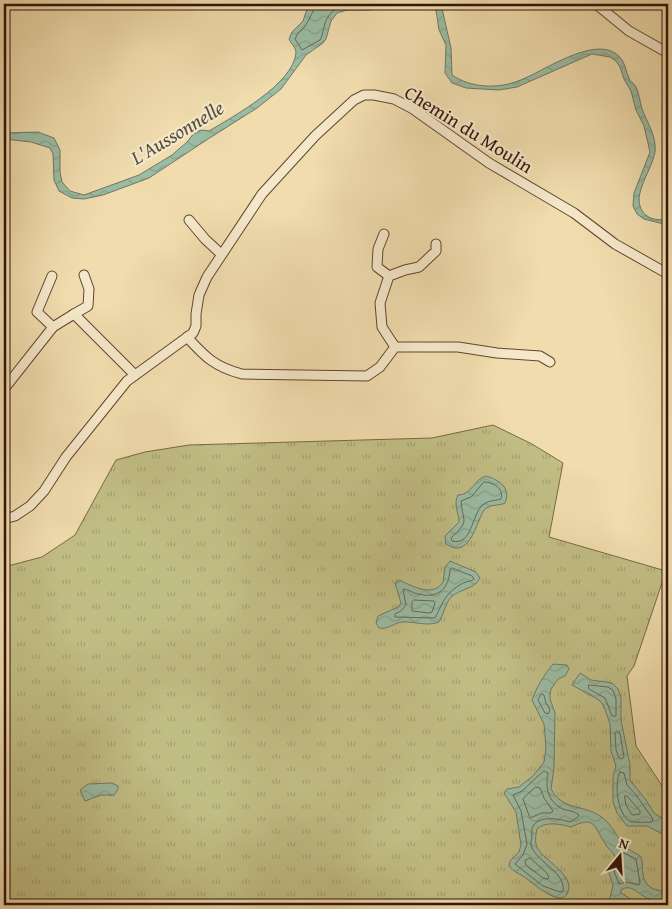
<svg xmlns="http://www.w3.org/2000/svg" width="672" height="909" font-family="'Gentium Book Plus',serif">
<defs>
<pattern id="grass-tufts" width="24" height="20" patternUnits="userSpaceOnUse" patternTransform="scale(1.25)"><rect width="24" height="20" fill="#c1be85"/><path d="M3 7l-1-3M5 7V3M7 7l1-3M15 17l-1-3M17 17v-4M19 17l1-3" fill="none" stroke="#a6a271"/></pattern>
<pattern id="water-waves" width="16" height="10" patternUnits="userSpaceOnUse" patternTransform="scale(1.25)"><rect width="16" height="10" fill="#9bbca4"/><path d="M0 5q4-4 8 0t8 0" fill="none" stroke="#86a18c"/></pattern>
</defs>
<rect width="100%" height="100%" fill="#f0dcad"/>
<filter id="stains"><feTurbulence type="fractalNoise" baseFrequency=".004" numOctaves="4"/><feColorMatrix values="0 0 0 0 .2 0 0 0 0 .09 0 0 0 0 .02 0 0 0 .5 -.17"/></filter>
<radialGradient id="worn" r=".72"><stop offset=".6" stop-color="#630" stop-opacity="0"/><stop offset="1" stop-color="#630" stop-opacity=".3"/></radialGradient>
<polygon fill="url(#grass-tufts)" stroke="#796846" points="493,425 532,444 563,463 549,537 666,571 634,666 627,676 636,746 668,795 668,905 4,905 4,567 42,557 75,535 116,460 145,452 189,445 432,438"/>
<g fill="url(#water-waves)" stroke="#717865">
<path d="M322,4h119l10,44 1,27c19,13 45,14 66,6 24,-8 83,-52 104,-21 4,6 4,12 7,18 1,4 5,5 7,9 3,6 4,15 6,22 5,13 15,28 13,43 -3,17 -20,39 -15,54 4,13 17,15 28,13v6l-24,-6 -7,-5 -4,-8 1,-13 16,-41 -6,-26 -8,-16 -5,-19 -7,-12 -4,-12 -4,-6 -6,-4 -18,-3 -75,33 -18,3 -33,-2 -14,-5 -7,-10 1,-28 -7,-15 -3,-20 -4,-2 -25,-3 -24,1 -13,4h-23l-10,3 -6,8 -5,18 -3,4 -17,12 -25,34 -24,19 -49,31 -59,39 -46,17 -19,4 -12,-1 -13,-7 -5,-11 -1,-26 -3,-6 -19,-6 -27,-3v-6l34,-1 16,6 6,12v22l2,10 8,9 14,4 55,-20 33,-20 15,-13 8,-10 7,-2 7,1c25,-15 84,-47 87,-78 0,-6 -5,-9 -7,-14l3,-7 11,-11 4,-12 5,-4z"/>
<path d="M486,476c14,4 25,12 19,27 -6,3 -13,1 -19,5 -9,7 -14,54 -40,36l-1,-8 14,-14c0,-9 -6,-18 -1,-27 14,0 16,-16 28,-19z"/>
<path d="M450,561l26,11 4,6c-5,11 -20,11 -29,19 -6,7 -7,17 -12,25 -12,5 -25,-1 -37,0 -8,1 -15,8 -23,6l-3,-5 2,-7 20,-9 3,-4 -6,-20 4,-3c14,6 33,18 44,2l2,-15z"/>
<path d="M553,664l14,1 2,4 -4,7 -7,3 -7,10 -1,6v4l5,14 -1,55 -3,21c12,22 31,15 49,27 13,8 17,24 28,33 4,3 9,4 13,8 2,6 1,11 2,17 1,13 13,18 25,17v11c-7,0 -14,-1 -21,-4 -9,-4 -16,-15 -26,-8v3l11,7 4,5h-28l5,-19 -5,-17 8,-8c-1,-8 -6,-10 -10,-16 -13,-19 -10,-30 -35,-18 -11,-3 -25,-6 -34,2 -1,4 -2,11 -1,15 2,15 42,30 31,50 -7,13 -33,-10 -40,-15 -6,-5 -14,-7 -18,-13l1,-5 9,-9 2,-7 -5,-33 -12,-19 3,-4 12,-2 14,-11 11,-14 2,-14 -2,-24 -12,-24c5,-14 12,-25 21,-36z"/>
<polygon points="580,673 591,680 612,683 618,689 621,698 621,720 630,765 630,780 646,800 654,813 668,822 668,837 647,826 627,826 617,813 613,802 613,776 616,766 611,751 610,724 604,706 599,700 572,685"/>
<polygon points="112,783 118,786 118,789 114,795 101,795 85,801 80,790 88,784"/>
</g>
<g fill="none" stroke-linecap="round" stroke-linejoin="round">
<g stroke="#666856" stroke-width="1">
<path d="M317,4c-1,1 -10,20 -12,22 -3,4 -8,7 -10,13l7,11 18,-10c4,-7 3,-16 8,-23 11,-17 28,-9 45,-13"/>
<path d="M484,482c9,0 20,6 17,17 -6,2 -13,1 -18,6 -12,9 -10,41 -31,36l-1,-3c19,-18 12,-14 10,-37l10,-4z"/>
<path d="M452,568l20,8 2,3c-4,3 -7,2 -11,4 -19,11 -19,18 -28,35l-40,-1v-3l6,-3 5,-6 -3,-16c5,0 9,4 15,5 20,5 31,-5 32,-24z"/>
<polygon points="414,600 434,601 435,603 432,612 429,613 412,611 412,602"/>
<polygon points="589,685 608,687 613,690 616,699 616,716 612,716 605,698 589,689"/>
<polygon points="542,694 544,695 546,703 550,710 548,714 545,713 538,700"/>
<polygon points="617,731 620,733 624,757 622,759 619,758 616,750 615,733"/>
<path d="M544,771l4,2c-3,15 0,29 15,36 6,2 11,2 16,6l-1,2 -8,5c-10,-3 -30,-7 -37,4 -2,3 -1,7 -1,11 -1,5 -2,7 0,11 7,15 34,25 31,43l-3,1 -17,-6 -28,-22 8,-9 4,-11 -6,-33 -8,-16 9,-4z"/>
<path d="M620,772l4,1 3,12 9,10 17,24 -1,3c-4,0 -20,1 -23,-1 -12,-9 -15,-38 -9,-49z"/>
<polygon points="536,787 540,788 544,798 553,811 551,813 542,813 530,818 523,799"/>
<polygon points="625,796 627,796 640,811 640,814 632,815 626,805"/>
<polygon points="622,852 636,859 640,883 639,885 626,882 619,884 614,871 621,863 620,854"/>
<polygon points="530,858 547,873 549,877 548,879 543,878 526,865 525,861"/>
</g>
<g stroke="#614530" stroke-width="11">
<g id="minor">
<polyline points="596,4 629,31 668,53"/>
<polyline points="189,220 205,239 221,254"/>
<polyline points="384,234 378,249 377,267 389,276"/>
<polyline points="52,276 37,312 53,327"/>
<polyline points="74,314 88,306 89,289 84,275"/>
<path d="M187,337c18,20 28,30 55,37l125,2 13,-9 15,-20h63l39,6 43,3 10,6"/>
<polyline points="395,347 382,327 380,303 389,276 405,270 419,267 436,251 436,244"/>
<polyline points="4,389 53,327 74,314 135,375"/>
<polyline points="4,519 15,516 30,506 44,491 66,457 127,381 193,333 196,326 196,314 199,295 207,277 262,194 315,136 354,100 364,95 374,95 394,99 413,109 489,163 574,213 615,244 668,274"/>
</g>
</g>
<use href="#minor" stroke="#f5e8ca" stroke-width="9"/>
</g>
<g text-anchor="middle" dominant-baseline="central" stroke-width="4.5" stroke-linejoin="round" paint-order="stroke">
<g font-size="19" fill="#311307" stroke="#f5e8ca">
<text transform="translate(469 129) rotate(32)">Chemin du Moulin</text>
</g>
<g font-size="20" font-style="italic" fill="#564e3e" stroke="#f5e8ca">
<text transform="translate(177 132) rotate(-31)">L'Aussonnelle</text>
</g>
</g>
<rect width="672" height="909" fill="none" stroke="#f0dcad" stroke-width="20"/>
<rect x="5" y="5" width="662" height="899" fill="none" stroke="#311307" stroke-width="2.5"/>
<rect x="10" y="10" width="652" height="889" fill="none" stroke="#311307"/>
<g transform="translate(620 856) rotate(18)" stroke="#f5e8ca" stroke-width="4" paint-order="stroke">
<path d="M0-4L9 19L0 12L-9 19Z" fill="#311307"/>
<text y="-8" font-size="14" font-weight="bold" text-anchor="middle" fill="#311307">N</text>
</g>
<rect width="100%" height="100%" filter="url(#stains)"/>
<rect width="100%" height="100%" fill="url(#worn)"/>
</svg>
